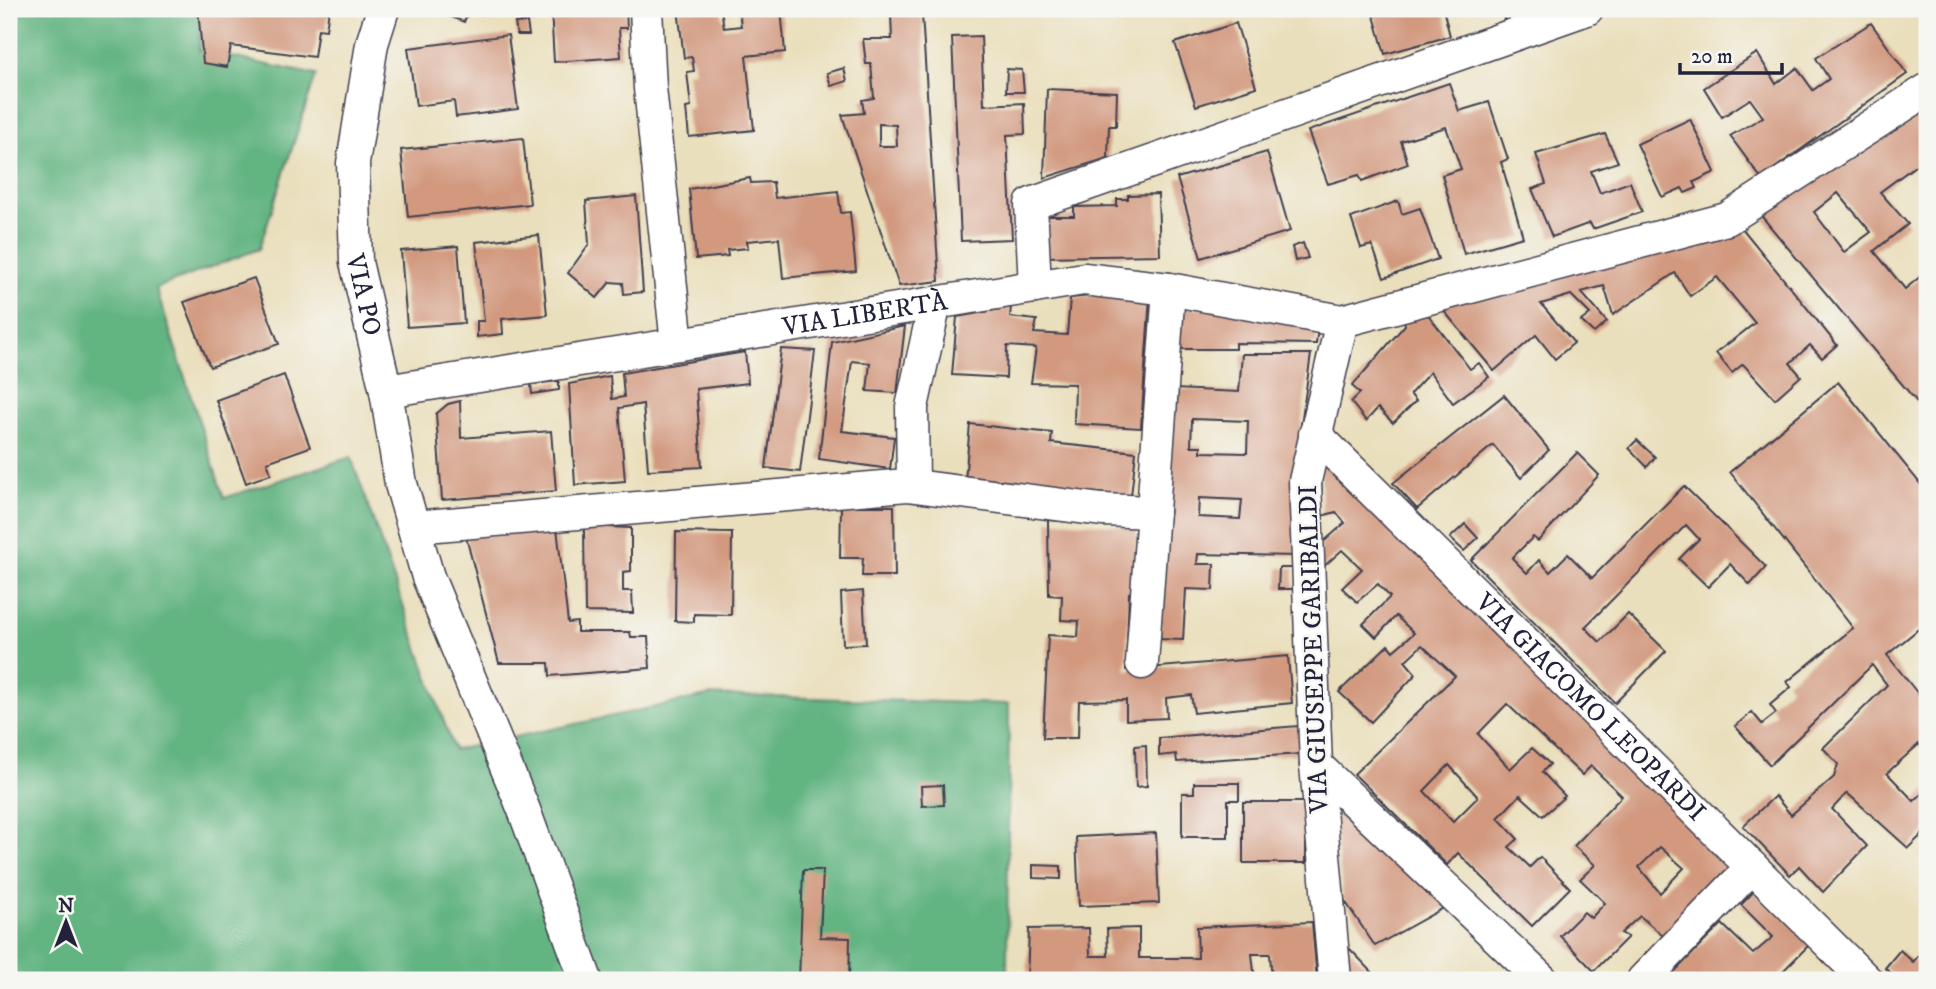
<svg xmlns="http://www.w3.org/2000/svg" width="1936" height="989" font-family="'IM FELL DW Pica',serif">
<rect width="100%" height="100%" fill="#f6f6f2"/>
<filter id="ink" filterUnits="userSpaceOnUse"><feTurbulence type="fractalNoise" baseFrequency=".0143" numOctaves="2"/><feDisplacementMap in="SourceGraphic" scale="14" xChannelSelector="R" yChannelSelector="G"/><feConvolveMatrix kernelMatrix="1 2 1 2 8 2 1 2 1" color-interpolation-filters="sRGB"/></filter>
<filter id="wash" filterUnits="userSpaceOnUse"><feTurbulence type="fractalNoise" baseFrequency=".00686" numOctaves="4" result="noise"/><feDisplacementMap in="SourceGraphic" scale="28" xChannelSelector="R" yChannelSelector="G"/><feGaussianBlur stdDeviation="1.57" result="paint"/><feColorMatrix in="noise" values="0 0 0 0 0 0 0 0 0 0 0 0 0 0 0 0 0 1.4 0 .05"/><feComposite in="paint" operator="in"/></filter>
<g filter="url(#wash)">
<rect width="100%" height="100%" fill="#eadfbc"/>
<polygon fill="#62b481" stroke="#426b5e" stroke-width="2" points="9,9 201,9 199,50 316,75 259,249 156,288 224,498 351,457 454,750 711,695 1009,704 1007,980 9,980"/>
<g id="blocks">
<g fill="#d2997f" fill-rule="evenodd">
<polygon points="198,9 329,9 326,30 318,29 314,57 231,46 227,67 203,63"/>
<polygon points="432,9 484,9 481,15 469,10 464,22"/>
<polygon points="551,9 626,9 627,28 619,28 621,57 554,62"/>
<polygon points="678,9 721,9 724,28 741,26 739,9 781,9 785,52 746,56 754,130 689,137 686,108 691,107 687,72 694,71 692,57 684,58"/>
<polygon points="1372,9 1443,9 1450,36 1385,54"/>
<polygon points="1503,9 1575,9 1576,10 1504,20"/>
<path d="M891,14h31l17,267 -40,5 -57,-171 22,-2 -2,-13 12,-2 -3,-34h-5l-3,-25h29zM879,124l17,1 1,21h-18z"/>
<polygon points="527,22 529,35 517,35 515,23"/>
<polygon points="1236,23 1256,87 1196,106 1175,43"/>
<polygon points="1871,23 1907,74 1761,178 1730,136 1763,117 1750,99 1722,117 1704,88 1757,53 1776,84 1797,68 1813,90 1829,79 1816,58"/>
<polygon points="508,35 518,109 456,117 454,101 416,106 408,48"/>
<polygon points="981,36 984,105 1024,103 1025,134 1007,135 1012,239 961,241 952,37"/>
<polygon points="844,68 847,81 831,86 827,73"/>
<polygon points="1007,69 1022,70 1024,92 1006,92"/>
<polygon points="1449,83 1459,111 1489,102 1508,159 1501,162 1523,237 1464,254 1442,175 1461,169 1446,127 1401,141 1408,164 1362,181 1359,175 1328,184 1308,131"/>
<polygon points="1047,89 1117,92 1116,126 1109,126 1108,158 1044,178"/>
<path d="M1927,102v55l-47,35 28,32 -34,27 31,38 22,-18v143l-169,-202zM1838,193l33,39 -27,20 -30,-40z"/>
<polygon points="1690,119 1715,172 1694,182 1697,188 1685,193 1682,188 1662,197 1637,144"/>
<polygon points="1605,134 1618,162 1591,171 1600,193 1630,182 1642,212 1593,229 1590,223 1552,237 1532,189 1546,184 1536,154"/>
<polygon points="523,138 530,204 408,217 401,150"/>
<polygon points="1267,152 1290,231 1201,258 1177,178"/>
<polygon points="750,178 751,183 773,182 775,198 838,191 841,213 850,212 856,271 783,278 779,238 747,241 748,248 727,250 728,256 696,259 689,189"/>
<polygon points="1158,194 1160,255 1040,257 1038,216 1074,216 1074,207 1117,206 1117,199 1128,199 1128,195"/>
<polygon points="636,196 643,292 624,294 623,283 610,282 597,298 568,273 589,244 586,201"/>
<polygon points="1398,201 1402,214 1420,208 1438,259 1384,278 1372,245 1361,248 1351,218"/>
<polygon points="1733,217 1837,345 1822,358 1810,345 1790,363 1801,376 1775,399 1743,364 1732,373 1716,353 1755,323 1717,277 1690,296 1675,273 1613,315 1604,286 1581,292 1607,322 1594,333 1581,321 1590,314 1571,295 1541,304 1574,343 1555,359 1536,335 1494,371 1434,299"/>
<polygon points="539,235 547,315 502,319 503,334 477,337 477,321 484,321 476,242"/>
<polygon points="1303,243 1308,258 1295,261 1292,247"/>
<polygon points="458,246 464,323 407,327 401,251"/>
<polygon points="254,278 279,344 210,367 184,302"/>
<polygon points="1111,294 1150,296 1141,428 1074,424 1075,384 1031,383 1036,348 1007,346 1006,378 952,375 957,317 1011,307 1010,317 1037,320 1034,333 1067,335 1070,298"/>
<polygon points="1175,307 1319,318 1316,344 1235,343 1235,349 1174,349"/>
<polygon points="1426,312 1470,369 1479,363 1489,377 1453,403 1430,372 1410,394 1416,401 1393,423 1378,408 1366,421 1351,402 1360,393 1352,386 1405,325 1404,318"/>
<polygon points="905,326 897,393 867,391 870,363 852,361 842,431 894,437 890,469 819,459 832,342"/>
<polygon points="781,349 815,351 800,472 766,468"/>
<polygon points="745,352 748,383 696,389 702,467 648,470 643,404 619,408 625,481 575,485 569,384 610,376 612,399 624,397 622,373"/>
<path d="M1242,354h69l-16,114 1,88 -98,-2 -1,10h17l-1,26 -27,-1 -3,51 -23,-1 15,-250 64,3zM1192,419l56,2 -1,32 -46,-1v-6h-10zM1199,498l43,2 -2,19 -42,-2z"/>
<polygon points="284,375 310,447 267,462 271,474 246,483 216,400"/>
<polygon points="559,381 559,390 532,394 531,384"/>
<polygon points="1838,382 1927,492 1927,622 1887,655 1927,705 1927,755 1919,744 1887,773 1914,801 1927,789 1927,830 1908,848 1847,793 1832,809 1867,846 1823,892 1799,866 1790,875 1743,826 1775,796 1791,815 1834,777 1838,764 1823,748 1887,685 1872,665 1770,765 1735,726 1752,712 1762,724 1776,713 1770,705 1791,687 1787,682 1853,628 1730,472"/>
<polygon points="1504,395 1549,450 1521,478 1493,445 1417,509 1393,483"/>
<polygon points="460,401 461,438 551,431 556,491 442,500 436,414 448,404"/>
<polygon points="970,424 1052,433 1051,443 1136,452 1131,496 965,481"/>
<polygon points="1637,440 1655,457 1647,467 1629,448"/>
<polygon points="1577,453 1599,475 1538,541 1533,537 1512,558 1527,573 1539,560 1550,572 1568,554 1592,578 1684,486 1766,567 1750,585 1730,564 1708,587 1679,559 1699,539 1686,525 1585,627 1600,642 1628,614 1666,651 1615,703 1471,560"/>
<path d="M1331,462l405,403 -73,71 -23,-20 -19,17 7,4 -34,34 -34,-35 24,-24 7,6 14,-15 -25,-24 15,-14 -21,-19 48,-50 -31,-30 -9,9 -75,-71 -29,30 32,35 22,-21 18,16 -8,8 23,24 -22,20 -23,-21 -22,23 20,21 -9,8 21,20 10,-10 30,31 -38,38 -74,-73 -11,12 -93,-91 101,-98 -33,-31 -17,16 11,13 -45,48 -32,-30 49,-47 5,6 21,-18 -18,-17 -20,21 -13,-13 27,-27 -12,-13 -21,18 -15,-14 20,-19 -20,-19 -21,19v-25l24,-21 -9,-11 -14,4 -1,-51zM1449,765l29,32 -25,25 -29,-31zM1660,847l24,21 -24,25 -21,-26z"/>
<polygon points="841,506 894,506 895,576 862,576 863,558 840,558"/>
<polygon points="1048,520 1137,527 1135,593 1129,593 1126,670 1288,656 1292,703 1194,713 1191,695 1166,698 1167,718 1126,720 1126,700 1079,701 1078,738 1043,738 1048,635 1078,637 1079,621 1061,620 1062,596 1049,595"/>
<polygon points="1465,524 1478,538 1464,551 1450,538"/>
<polygon points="584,526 631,528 631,571 623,572 623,591 632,591 633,613 585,612"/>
<polygon points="557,528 568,623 577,622 577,632 630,632 631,637 648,637 650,668 550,676 549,663 499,663 466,537"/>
<polygon points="676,532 732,533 731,615 694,614 694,622 675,621"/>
<polygon points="1279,568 1294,568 1294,589 1278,589"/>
<polygon points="863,591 866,644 843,645 841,593"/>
<polygon points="1298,726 1301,754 1177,762 1176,754 1159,756 1159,738"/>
<polygon points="1146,745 1147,786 1136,787 1135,746"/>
<polygon points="1194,783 1239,783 1239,800 1228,800 1228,837 1182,837 1182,793 1194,793"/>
<polygon points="943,785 944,805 922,806 921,786"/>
<polygon points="1341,801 1447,906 1375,946 1343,898 1333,807"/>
<rect x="1243" y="802" width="63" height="61"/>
<polygon points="1156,833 1159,903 1079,906 1076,837"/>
<polygon points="1033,865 1061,866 1061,879 1033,878"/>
<polygon points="803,870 823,870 820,937 850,938 849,980 799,980"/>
<polygon points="1758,887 1813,941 1774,980 1666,980 1722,924 1753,954 1773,937 1741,905"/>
<polygon points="1312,922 1317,980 1272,980 1270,954 1252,954 1255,980 1027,980 1029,929 1089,928 1090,956 1108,956 1107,929 1139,928 1139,958 1198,958 1197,927"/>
<polygon points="1346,945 1380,980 1349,980"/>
<polygon points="1927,946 1927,980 1899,980 1885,968 1900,950 1913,962"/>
</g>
</g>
</g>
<g filter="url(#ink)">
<use href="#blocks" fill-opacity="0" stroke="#403e4e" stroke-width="2"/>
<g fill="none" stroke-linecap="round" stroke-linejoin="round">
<g stroke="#403e4e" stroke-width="35">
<g id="minor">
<path id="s1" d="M383,9l-11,35 -19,119 3,99 30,129 15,93 27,93 96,233 62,170"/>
<polyline points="646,9 650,88 677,344"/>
<polyline points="1035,287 1031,204 1587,9"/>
<path id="s2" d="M386,391l698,-112 85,10 173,32 385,-102 200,-129"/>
<path id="s3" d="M1315,434l551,546"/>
<polyline points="913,485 912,407 935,303"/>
<polyline points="414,527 907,485 1102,510 1153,512"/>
<polyline points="1142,663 1169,289"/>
<polyline points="1316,765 1542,980"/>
<polyline points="1335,980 1316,765 1305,481 1342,321"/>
<polyline points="1643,980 1752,867"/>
</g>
</g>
<use href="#minor" stroke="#fff" stroke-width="32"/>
</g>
</g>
<g text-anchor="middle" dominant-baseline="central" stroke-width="5" stroke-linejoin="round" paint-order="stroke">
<g font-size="26" fill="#22223b" stroke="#f6f6f2">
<text stroke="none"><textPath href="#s1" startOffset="290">VIA PO</textPath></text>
<text stroke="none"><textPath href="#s2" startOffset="485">VIA LIBERTÀ</textPath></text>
<text transform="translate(1314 649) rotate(-92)">VIA GIUSEPPE GARIBALDI</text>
<text stroke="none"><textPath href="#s3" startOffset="388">VIA GIACOMO LEOPARDI</textPath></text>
</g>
</g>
<rect width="1936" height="989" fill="none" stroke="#f6f6f2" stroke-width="35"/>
<g transform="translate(66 922)" stroke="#f6f6f2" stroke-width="5" paint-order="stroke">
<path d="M0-5L12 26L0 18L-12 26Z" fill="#22223b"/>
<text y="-10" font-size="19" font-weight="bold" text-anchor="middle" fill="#22223b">N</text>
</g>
<path d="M1680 63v10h102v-10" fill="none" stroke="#22223b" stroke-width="3.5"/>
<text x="1691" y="63" font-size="21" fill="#22223b" stroke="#f6f6f2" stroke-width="5" paint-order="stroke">20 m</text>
</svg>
